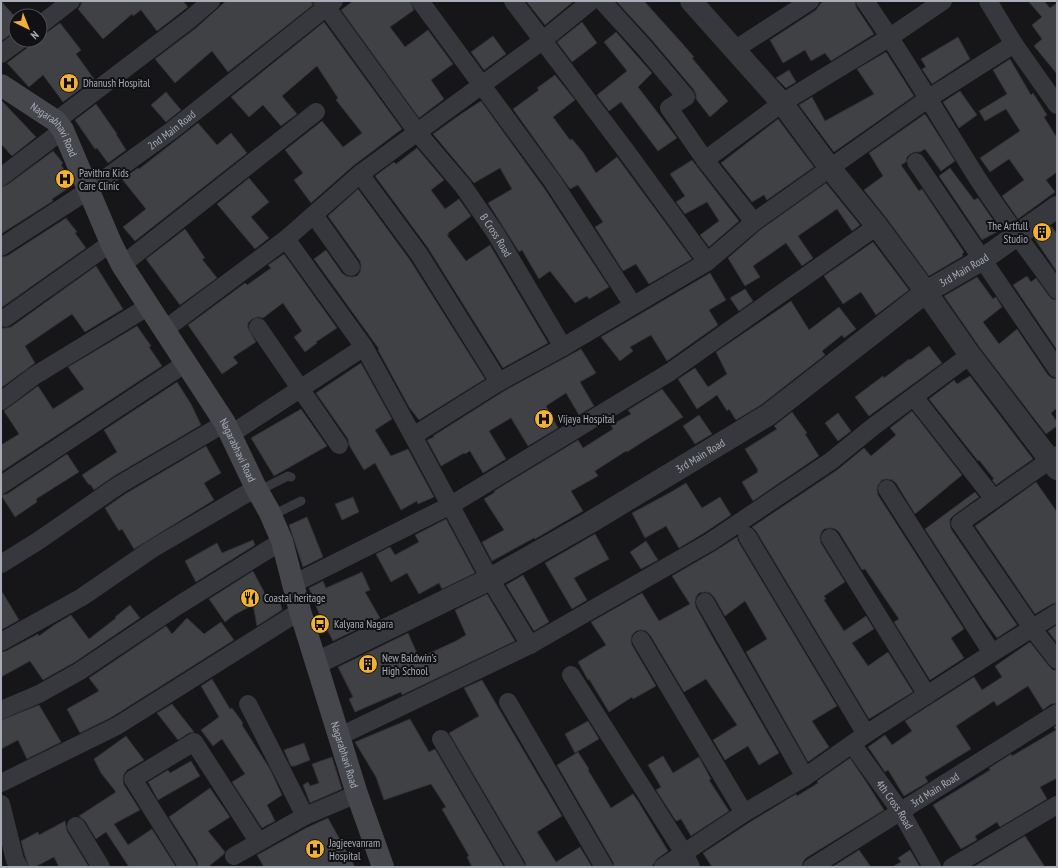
<svg xmlns="http://www.w3.org/2000/svg" width="1058" height="868" font-family="'PT Sans Narrow',sans-serif">
<rect width="100%" height="100%" fill="#161618"/>
<g fill="#404145" stroke="#303034">
<polygon points="1,1 16,18 16,31 1,41"/>
<polygon points="81,1 183,1 188,7 157,31 141,10 133,16 132,14 103,39 78,9 81,5"/>
<polygon points="226,1 311,1 313,5 228,72 212,51 175,83 155,59 196,28"/>
<polygon points="353,1 410,1 414,10 390,27 405,47 428,30 453,64 431,80 444,99 419,118 341,10"/>
<polygon points="526,1 574,1 545,25"/>
<polygon points="616,1 644,1 681,42 694,57 692,58 728,101 710,117 696,99 696,95 694,90 651,39"/>
<polygon points="824,1 855,1 856,7 874,34 831,61 825,53 811,61 805,50 783,63 770,40 816,10 820,4"/>
<polygon points="1028,1 1044,1 1050,8 1057,3 1057,74 1034,46 1042,39 1032,25 1042,17"/>
<polygon points="324,22 402,129 353,166 311,203 294,180 303,173 285,150 322,121 343,147 362,133 336,100 338,98 317,66 282,96 297,114 281,126 263,105 249,117 231,97"/>
<polygon points="582,22 597,43 572,62 557,42"/>
<polygon points="60,23 81,50 76,54 94,79 63,102 43,75 29,87 7,63 27,48 29,45 30,40 40,40 40,35 46,33"/>
<polygon points="616,32 652,73 638,87 677,138 658,151 621,102 609,111 597,95 627,71 604,42"/>
<polygon points="493,36 506,54 484,70 471,52"/>
<polygon points="958,37 970,59 932,84 922,69 926,67 921,59"/>
<polygon points="886,52 914,96 834,152 799,105 812,97 825,121 874,94 857,69"/>
<polygon points="1010,59 1031,95 1033,93 1047,115 1044,117 1057,138 1057,172 1046,180 1055,192 1018,219 1002,196 1024,180 1009,159 990,172 980,158 1020,131 1006,109 985,121 979,111 1007,94 993,70"/>
<polygon points="789,70 796,82 786,88 776,78"/>
<polygon points="555,75 575,100 553,117 570,140 572,139 583,152 596,173 617,157 692,259 649,284 636,264 623,271 595,227 603,222 578,185 570,189 513,109 539,90 537,88"/>
<polygon points="960,91 977,115 959,128 943,102"/>
<polygon points="166,92 181,110 166,122 151,105"/>
<polygon points="1,100 36,137 12,156 1,144"/>
<polygon points="481,101 544,188 609,287 589,299 587,296 575,303 550,271 539,279 522,250 519,252 488,203 512,189 500,168 474,183 433,134 461,114"/>
<polygon points="96,104 117,134 116,134 126,150 108,163 97,148 95,149 75,120"/>
<polygon points="925,114 955,161 941,171 925,149 920,152 915,152 910,154 907,157 906,162 901,165 919,191 922,189 964,252 962,254 963,256 929,276 887,219 864,190 883,176 869,153"/>
<polygon points="778,119 814,167 767,200 764,195 752,202 721,163"/>
<polygon points="198,123 217,145 231,133 247,153 135,241 123,227 146,209 122,179 138,168 139,169"/>
<polygon points="417,148 444,180 431,190 445,209 459,199 471,216 448,233 449,234 447,235 466,261 490,245 548,343 503,368 428,248 375,176 394,162 396,164"/>
<polygon points="53,151 63,163 61,165 70,178 73,185 52,199 53,201 1,234 1,187 7,185"/>
<polygon points="692,160 739,221 709,247 700,235 719,221 707,202 685,214 676,202 685,196 670,174"/>
<polygon points="950,168 974,200 978,198 1000,230 982,240 939,176"/>
<polygon points="249,178 269,202 251,217 269,238 255,249 217,204"/>
<polygon points="826,183 860,225 852,231 837,209 798,236 813,258 802,266 786,243 753,266 760,277 745,286 728,258 760,230"/>
<polygon points="358,189 410,260 485,379 419,420 409,407 378,350 379,349 314,259 326,250 342,273 346,276 352,277 357,276 360,272 361,266 360,261 328,216"/>
<polygon points="66,218 77,232 75,233 86,248 1,308 1,257 7,256"/>
<polygon points="1051,226 1057,234 1057,272 1034,238"/>
<polygon points="185,229 205,258 202,259 217,278 180,305 146,259"/>
<polygon points="873,242 909,290 876,315 861,292 843,304 824,276"/>
<polygon points="284,254 337,328 316,342 317,343 305,352 294,337 302,331 283,303 263,318 258,317 252,319 248,323 248,328 256,342 233,357 238,363 222,374 188,325 245,283 247,285 271,268 268,265"/>
<polygon points="96,266 123,309 85,332 72,314 25,346 35,363 1,388 1,328 6,328 11,327"/>
<polygon points="710,273 726,300 709,310 718,325 667,361 651,335 630,347 633,351 620,361 601,337"/>
<polygon points="1027,276 1031,282 1036,278 1049,296 1052,299 1057,300 1057,350 1013,285"/>
<polygon points="977,277 993,299 996,297 1002,307 983,322 999,344 1017,329 1048,375 1052,378 1057,379 1057,408 1051,413 1057,422 1057,426 1046,434 980,348 944,296"/>
<polygon points="745,289 753,301 739,311 730,298"/>
<polygon points="791,301 809,330 839,307 856,329 844,338 842,335 822,351 825,355 761,405 736,420 729,409 727,411 717,395 697,409 678,379 695,368 708,387 727,374 716,352"/>
<polygon points="137,326 151,346 149,347 162,366 1,472 1,445 19,434 4,411 38,386 53,409 84,389 68,367"/>
<polygon points="929,346 942,363 869,416 855,397 883,376 884,378 909,359 910,360"/>
<polygon points="581,349 596,373 580,382 594,406 579,415 566,393 546,406 558,428 528,446 511,418 489,431 506,459 483,473 470,451 465,454 464,453 441,466 427,440 434,437 433,436 504,391"/>
<polygon points="361,363 392,419 375,430 391,456 408,449 434,497 418,504 417,501 401,510 375,463 364,470 349,445 348,439 316,393"/>
<polygon points="970,376 1033,459 996,485 992,480 994,479 979,460 978,461 929,399 954,380 957,384"/>
<polygon points="177,382 191,404 201,425 114,476 94,490 90,484 89,485 82,475 117,452 104,430"/>
<polygon points="662,389 683,417 641,443 627,452 626,451 595,471 598,476 571,491 583,511 535,539 534,538 492,561 482,542 504,530 484,499 495,492 494,491 578,440 583,448 613,429 611,425 631,414 628,410"/>
<polygon points="301,409 327,446 274,476 251,438"/>
<polygon points="912,411 962,475 915,514 896,483 892,480 887,479 882,480 878,485 877,490 878,495 964,629 951,638 964,658 930,680 894,622 899,619 865,569 862,570 839,532 835,529 830,528 824,529 821,533 820,538 821,543 845,582 824,596 826,599 824,600 844,631 866,616 874,629 852,643 868,666 888,652 913,692 869,719 756,531 752,527 837,470 864,448 871,456 896,435 890,428"/>
<polygon points="792,412 807,433 805,434 819,456 753,501 742,482 758,472 757,470 758,470 745,449 777,429 774,426"/>
<polygon points="838,413 851,431 838,441 825,423"/>
<polygon points="699,415 712,434 695,444 683,426"/>
<polygon points="206,446 221,473 204,483 214,500 134,549 122,529 119,531 105,508 125,494"/>
<polygon points="67,454 79,472 36,499 37,502 15,517 1,495 7,494"/>
<polygon points="1036,482 1057,512 1057,603 1052,604 1035,614 975,526"/>
<polygon points="686,483 702,508 720,497 731,515 704,533 679,548 666,526 645,538 632,513 671,492"/>
<polygon points="975,492 979,497 954,515 950,519 950,524 951,529 1017,625 997,638 983,619 925,529"/>
<polygon points="353,497 359,512 342,520 335,504"/>
<polygon points="307,517 323,557 303,567 289,525"/>
<polygon points="446,519 475,573 442,589 439,583 419,594 407,573 391,582 376,554 390,547 395,555 419,542 415,535"/>
<polygon points="595,534 609,559 574,578 587,600 572,609 545,563"/>
<polygon points="737,537 738,541 837,706 812,721 829,747 808,762 746,652 767,639 745,601 725,616 714,597 710,593 705,592 699,593 696,597 695,602 696,607 713,638 779,753 759,765 748,746 725,760 713,740 737,725 706,679 684,692 650,635 646,631 641,630 636,631 632,635 631,641 632,645 656,686 633,699 632,697 609,712 589,679 588,680 578,662 606,645 591,622 642,593 659,621 690,604 672,576 715,551"/>
<polygon points="253,540 255,545 196,582 185,561 217,543 222,553"/>
<polygon points="646,541 658,560 641,569 630,552"/>
<polygon points="253,571 270,603 280,601 282,610 257,626 253,605 234,615 225,622 209,599"/>
<polygon points="362,572 370,590 365,592 380,618 333,641 320,616 309,588 323,581 326,588"/>
<polygon points="523,575 549,622 534,631 506,585"/>
<polygon points="1,590 19,620 1,630"/>
<polygon points="487,594 515,641 402,695 401,692 355,712 349,699 353,697 338,667 408,633 419,658 456,641 466,635 455,610"/>
<polygon points="130,605 140,618 75,662 43,680 30,661 1,677 1,652 6,651 38,634 39,636 54,625 71,615 89,639 116,618 115,617"/>
<polygon points="187,618 204,634 221,622 234,640 112,717 80,733 67,709 99,691 89,678 166,626 172,634"/>
<polygon points="1057,625 1057,643 1048,631"/>
<polygon points="1030,642 1049,666 1053,670 1057,670 1057,703 1051,704 1043,710 1028,686 997,706 994,701 956,726 971,749 925,777 928,782 904,796 888,770 885,772 868,747 885,735 892,745 912,731 905,721 974,677 982,690 1002,677 995,666"/>
<polygon points="212,679 230,709 232,708 243,723 242,725 270,769 282,795 267,805 275,821 262,828 232,782 245,774 222,739 213,746 201,730 219,717 201,686"/>
<polygon points="482,680 562,816 537,832 556,862 580,847 592,867 526,867 525,862 449,733 479,716 464,688"/>
<polygon points="172,704 194,732 189,733 178,740 157,713"/>
<polygon points="39,705 61,742 27,759 18,740 1,749 1,720"/>
<polygon points="410,719 429,752 435,749 504,867 472,867 467,857 469,856 442,809 446,807 431,784 384,800 376,777 355,742"/>
<polygon points="588,721 599,739 575,753 565,734"/>
<polygon points="1057,725 1057,778 1040,787 1047,799 1000,827 997,822 975,836 977,840 961,849 933,805 990,770 989,768 1011,754 1012,756 1056,730 1054,727"/>
<polygon points="126,736 144,760 127,770 124,774 123,779 124,785 140,810 114,824 128,845 152,829 176,867 129,867 106,832 96,839 85,821 79,816 116,792 101,773 94,759"/>
<polygon points="304,743 310,760 295,766 291,766 284,750"/>
<polygon points="578,752 589,769 588,770 611,808 633,794 638,801 668,851 657,859 653,865 650,867 614,867 613,862 557,765"/>
<polygon points="663,756 673,773 699,757 711,779 709,780 729,811 691,836 681,819 676,821 656,790 661,787 648,765"/>
<polygon points="332,757 342,789 310,803 303,785 308,782 310,786 319,783 312,764"/>
<polygon points="850,758 867,783 884,810 806,858 803,862 802,867 712,867 703,853 750,822 796,794 797,796 818,783 817,781"/>
<polygon points="191,761 200,776 158,800 148,782 168,770 170,773"/>
<polygon points="210,788 230,817 208,831 225,852 224,854 208,867 198,867 197,861 169,817"/>
<polygon points="328,818 355,867 264,867 257,855 306,828"/>
<polygon points="65,821 67,831 89,867 59,867 54,857 35,867 29,867 25,856 21,841 38,832 39,835"/>
<polygon points="1025,836 1045,867 973,867"/>
<polygon points="859,850 871,867 832,867"/>
<polygon points="910,850 920,867 892,867 901,862 898,858"/>
</g>
<g fill="none" stroke-linecap="round" stroke-linejoin="round">
<g stroke="#37383d" stroke-width="9">
<polyline points="258,491 288,476 291,477"/>
<polyline points="271,516 301,501"/>
</g>
<g stroke="#37383d" stroke-width="18">
<path id="s1" d="M322,1l95,131 46,54 33,48 67,113"/>
<polyline points="420,1 553,182 633,305"/>
<polyline points="513,1 626,151 707,262"/>
<polyline points="602,1 643,46 686,97 669,108 705,160 754,222"/>
<path d="M865,1c40,57 74,116 111,175 25,39 54,76 81,114"/>
<polyline points="988,1 1014,44 1057,105"/>
<polyline points="40,25 71,1"/>
<polyline points="734,50 810,1"/>
<polyline points="1,54 20,40"/>
<polyline points="56,121 189,20 211,1"/>
<polyline points="705,160 782,103 890,37 943,1"/>
<polyline points="916,162 1057,369"/>
<polyline points="360,174 419,254 499,382"/>
<polyline points="1,177 63,130"/>
<polyline points="314,215 351,267"/>
<polyline points="286,239 364,347 413,436"/>
<path id="s2" d="M1,247l88,-57 82,-59 163,-130"/>
<polyline points="122,265 316,112"/>
<polyline points="5,318 111,243"/>
<polyline points="258,327 339,445"/>
<polyline points="164,330 286,239 360,174 542,41 591,1"/>
<polyline points="914,397 994,499"/>
<polyline points="1,401 34,376 149,306"/>
<polyline points="231,434 364,347"/>
<polyline points="1057,455 960,523 1032,628 1057,660"/>
<polyline points="1,485 186,363"/>
<polyline points="887,489 992,653"/>
<polyline points="747,536 866,734"/>
<polyline points="830,538 927,695"/>
<polyline points="1,564 38,541 119,485 225,423"/>
<polyline points="293,584 451,505 670,372 877,226"/>
<polyline points="705,602 805,777"/>
<polyline points="641,640 744,813"/>
<polyline points="1,642 82,597 152,549 256,488"/>
<polyline points="530,645 490,579 413,436 499,382 563,347 707,262 754,222 830,168 929,98 1014,44"/>
<polyline points="571,675 684,853 691,867"/>
<polyline points="508,702 604,867"/>
<polyline points="248,704 305,816 357,794"/>
<polyline points="1,710 39,694 80,671 179,605 282,541"/>
<polyline points="340,736 530,645 710,542 831,461 874,426 970,355"/>
<polyline points="441,739 516,867"/>
<path id="s3" d="M852,744l49,68 31,55"/>
<polyline points="1,783 117,726 300,611"/>
<polyline points="1,804 15,860 19,867"/>
<polyline points="76,826 101,867"/>
<polyline points="234,856 305,816"/>
<polyline points="188,867 133,779 194,742 258,841"/>
<polyline points="663,867 744,813 805,777 866,734 992,653 1057,613"/>
<path id="s4" d="M812,867l245,-154"/>
<polyline points="952,867 1057,805"/>
</g>
<g stroke="#37383d" stroke-width="22">
<polyline points="691,1 782,103 830,168 877,226 926,292 970,355 1057,469"/>
<path id="s5" d="M317,663l173,-84 99,-56 179,-108 158,-123 57,-33 74,-52"/>
</g>
<path stroke="#45474d" stroke-width="22" id="s6" d="M1,85l55,36 7,9 48,113 11,22 103,158 31,65 13,23 13,30 18,70 57,183 26,73"/>
</g>
<defs>
<g id="hospital-disc" transform="scale(1)"><circle r="9.5" fill="#f2b134" stroke="#111113"/><path d="M-5-5h3v3.5h4V-5h3V5h-3V1.5h-4V5h-3Z" fill="#111"/></g>
<g id="building-disc" transform="scale(1)"><circle r="9.5" fill="#f2b134" stroke="#111113"/><path d="M-4-6H4V6H1V3H-1V6H-4ZM-2.5-4.3h1.7v1.8h-1.7ZM.8-4.3h1.7v1.8H.8ZM-2.5-1h1.7V.8h-1.7ZM.8-1h1.7V.8H.8Z" fill="#111"/></g>
<g id="restaurant-disc" transform="scale(1)"><circle r="9.5" fill="#f2b134" stroke="#111113"/><path d="M-5-6h1v4h1v-4h1v4h1v-4h1v5L-1.5 .5V6h-2V.5L-5-1ZM5-6V6H3V1.5H1.5Q1.5-4 5-6Z" fill="#111"/></g>
<g id="bus-disc" transform="scale(1)"><circle r="9.5" fill="#f2b134" stroke="#111113"/><path d="M-5-6H5V4H4V6H2V4H-2V6H-4V4H-5ZM-3.5-4V0h7V-4ZM-3.5 1.2v1.5H-2V1.2ZM2 1.2v1.5H3.5V1.2Z" fill="#111"/></g>
</defs>
<g fill-rule="evenodd">
<use href="#hospital-disc" x="69" y="83"/>
<use href="#hospital-disc" x="65" y="179"/>
<use href="#building-disc" x="1042" y="232"/>
<use href="#hospital-disc" x="544" y="419"/>
<use href="#restaurant-disc" x="250" y="598"/>
<use href="#bus-disc" x="320" y="624"/>
<use href="#building-disc" x="368" y="664"/>
<use href="#hospital-disc" x="315" y="849"/>
</g>
<g text-anchor="middle" dominant-baseline="central" stroke-width="4" stroke-linejoin="round" paint-order="stroke">
<g font-size="11" fill="#a8adb8" stroke="#111113" text-anchor="start">
<text x="83" y="83">Dhanush Hospital</text>
<text x="79" y="173">Pavithra Kids<tspan x="79" dy="13">Care Clinic</tspan></text>
<text x="1028" y="226" text-anchor="end">The Artfull<tspan x="1028" dy="13">Studio</tspan></text>
<text x="558" y="419">Vijaya Hospital</text>
<text x="264" y="598">Coastal heritage</text>
<text x="334" y="624">Kalyana Nagara</text>
<text x="382" y="658">New Baldwin's<tspan x="382" dy="13">High School</tspan></text>
<text x="329" y="843">Jagjeevanram<tspan x="329" dy="13">Hospital</tspan></text>
</g>
<g font-size="11" fill="#a8adb8" stroke="#111113">
<text stroke="none"><textPath href="#s2" startOffset="207">2nd Main Road</textPath></text>
<text stroke="none"><textPath href="#s6" startOffset="71">Nagarabhavi Road</textPath></text>
<text stroke="none"><textPath href="#s1" startOffset="292">B Cross Road</textPath></text>
<text stroke="none"><textPath href="#s5" startOffset="759">3rd Main Road</textPath></text>
<text stroke="none"><textPath href="#s6" startOffset="443">Nagarabhavi Road</textPath></text>
<text stroke="none"><textPath href="#s5" startOffset="436">3rd Main Road</textPath></text>
<text stroke="none"><textPath href="#s6" startOffset="767">Nagarabhavi Road</textPath></text>
<text stroke="none"><textPath href="#s4" startOffset="145">3rd Main Road</textPath></text>
<text stroke="none"><textPath href="#s3" startOffset="74">4th Cross Road</textPath></text>
</g>
</g>
<rect width="1058" height="868" fill="none" stroke="#a8adb8" stroke-width="4"/>
<g transform="translate(28 28) rotate(137)"><circle r="19" fill="#111113" stroke="#4d4f55"/>
<path d="M0-3L7 15L0 10L-7 15Z" fill="#f2b134"/>
<text y="-6" font-size="11" font-weight="bold" text-anchor="middle" fill="#a8adb8">N</text>
</g>
</svg>
